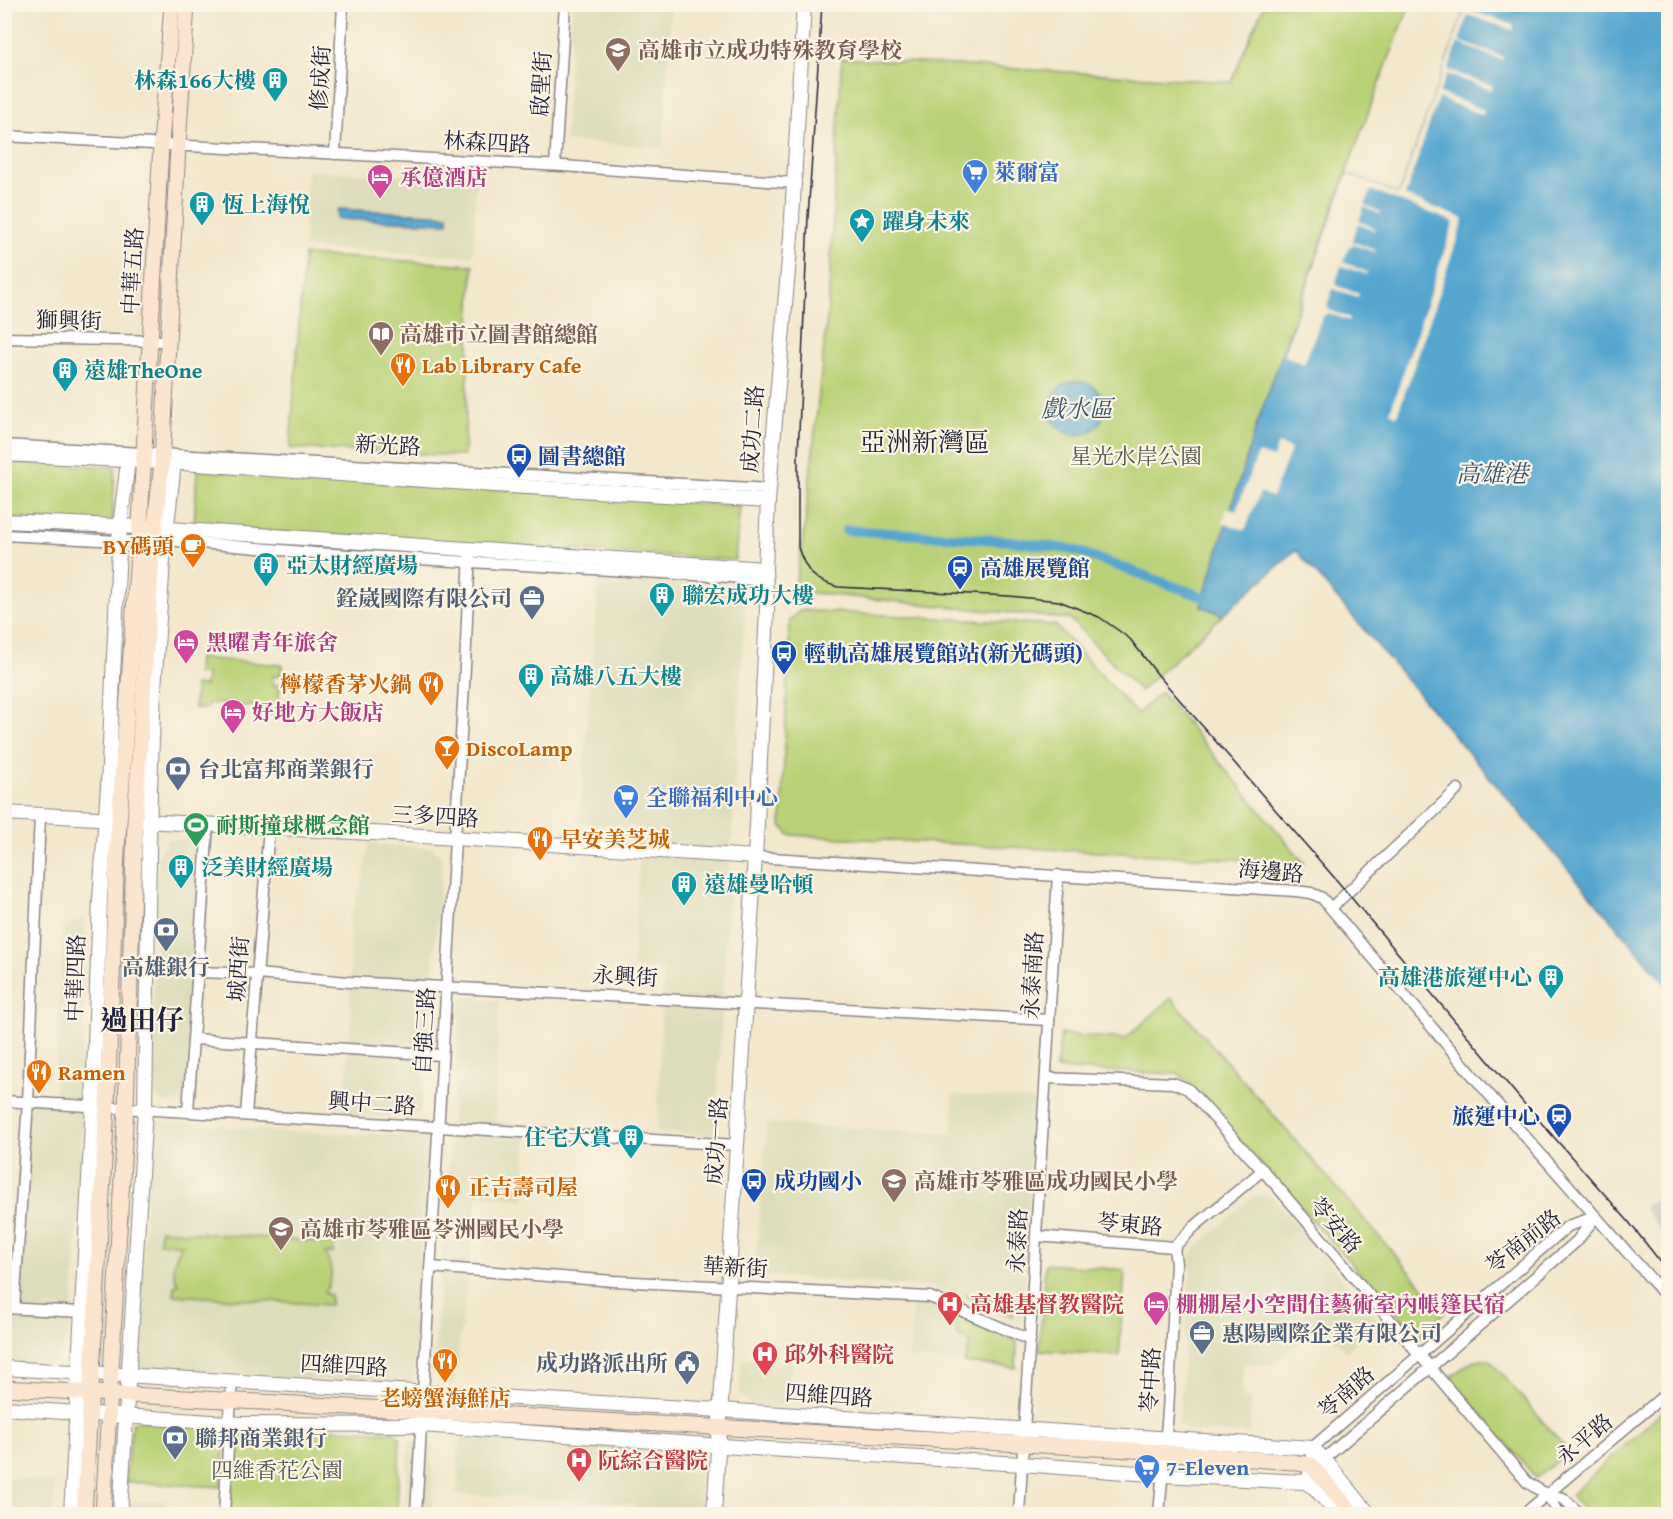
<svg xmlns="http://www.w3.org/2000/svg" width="1673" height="1519" font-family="'Gentium Book Plus','Noto Serif TC',serif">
<rect width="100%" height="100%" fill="#fcf5e5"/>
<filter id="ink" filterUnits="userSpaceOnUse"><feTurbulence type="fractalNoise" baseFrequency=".0167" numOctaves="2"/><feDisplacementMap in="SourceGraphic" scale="12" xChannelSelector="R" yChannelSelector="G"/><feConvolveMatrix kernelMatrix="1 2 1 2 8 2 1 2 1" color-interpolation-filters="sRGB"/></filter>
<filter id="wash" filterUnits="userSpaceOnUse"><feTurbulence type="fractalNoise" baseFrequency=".008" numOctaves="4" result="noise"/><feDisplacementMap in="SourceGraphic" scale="24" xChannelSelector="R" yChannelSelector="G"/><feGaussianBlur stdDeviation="1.35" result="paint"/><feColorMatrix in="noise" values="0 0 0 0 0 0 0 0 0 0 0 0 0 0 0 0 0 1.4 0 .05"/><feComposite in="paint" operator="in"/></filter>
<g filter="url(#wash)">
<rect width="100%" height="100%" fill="#f3e7cc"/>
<g fill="#deddbb">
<polygon points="572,5 671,5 663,147 565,141"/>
<polygon points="307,171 476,178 473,256 304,248"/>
<polygon points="599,578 693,584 733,590 745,605 715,1136 657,1132 663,970 633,968 641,827 579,823"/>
<polygon points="204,839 185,1102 163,1103 151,1091 157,857 168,840"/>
<polygon points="369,844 432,848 441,857 442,865 421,1110 412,1117 344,1116 351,1016 350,916 363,879"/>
<polygon points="86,917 80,1189 71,1332 58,1357 44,1367 5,1363 4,1309 10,1309 22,1093 54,1095 63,928"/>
<polygon points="461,996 499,1001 495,1122 527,1125 524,1200 478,1195 454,1387 439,1381 433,1373"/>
<polygon points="953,1094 1034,1100 1022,1326 929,1287 754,1275 767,1123 952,1134"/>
<polygon points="152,1120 283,1132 427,1136 413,1385 134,1369"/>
<polygon points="1254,1195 1270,1195 1379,1321 1346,1352 1322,1324 1271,1366 1243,1363 1242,1397 1251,1399 1249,1434 1188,1431 1179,1422 1192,1252"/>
<polygon points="927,1301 957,1312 1017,1341 1016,1368 909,1358 913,1302"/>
<polygon points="741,1358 791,1361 788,1408 751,1406 740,1393"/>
<polygon points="459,1437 639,1440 643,1468 700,1472 699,1514 634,1514 634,1504 457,1494"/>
<polygon points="409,1441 433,1443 432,1514 403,1514"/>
<polygon points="7,1477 55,1483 53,1514 5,1514"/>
<polygon points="127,1501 166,1501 165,1514 126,1514"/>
</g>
<polygon fill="#c3c6b9" points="1668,1186 1668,1240 1644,1208"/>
<g fill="#b9d176" stroke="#6e7a58" stroke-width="1.5">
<path d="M1264,5h146c-79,197 -144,399 -209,601l22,9 -83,76 -70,-72 -276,-28 11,-65 23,-219 14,-249 389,24z"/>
<polygon points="304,255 473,265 464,456 290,448"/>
<polygon points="4,462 115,467 112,525 5,518"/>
<polygon points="197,470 740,506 735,560 194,527"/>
<polygon points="800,610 1055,625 1137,714 1161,692 1304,863 790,835 781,826 790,620"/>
<polygon points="198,658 282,665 281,676 273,676 273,685 280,685 278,714 269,714 265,707 209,703 205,709 194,708 195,685 205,686 206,674 197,674"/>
<polygon points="1171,998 1445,1312 1419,1338 1180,1074 1056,1069 1061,1034 1125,1039"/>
<path d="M160,1230l173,13v10h-8c8,16 9,25 -1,40l6,2v10l-156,-10 1,-10 4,-1c-10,-14 -5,-25 3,-39l-23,-3z"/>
<polygon points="1045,1264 1125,1270 1119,1356 1039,1350"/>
<polygon points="965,1295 1014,1298 1013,1316"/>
<polygon points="957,1312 1017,1341 1016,1368 964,1363 971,1343 957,1335 955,1314"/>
<polygon points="1474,1360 1490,1360 1569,1452 1536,1478 1450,1377"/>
<polygon points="1668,1406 1668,1500 1664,1514 1588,1514 1571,1495"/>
<polygon points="139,1421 226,1427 221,1487 125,1482 132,1423"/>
<polygon points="239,1424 394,1432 400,1437 397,1514 230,1514 236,1429"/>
</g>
<g fill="#54a5ce" stroke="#3b6484" stroke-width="1.5">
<polygon points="1446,5 1668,5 1668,987 1296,550 1223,615 1201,606 1256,426 1347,174 1399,194 1464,12"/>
<polygon points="338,209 448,215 448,223 337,219"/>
<circle cx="1077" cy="408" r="27"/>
</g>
<g fill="#f3e7cc">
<polygon points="1446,5 1455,5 1513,25 1513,30 1468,15 1459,41 1503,57 1502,60 1458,43 1448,70 1492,86 1492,90 1447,74 1439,93 1484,110 1483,115 1438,98 1405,196 1464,219 1397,416 1390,412 1454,222 1371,190 1365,205 1381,212 1380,214 1364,207 1359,221 1375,228 1373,230 1358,224 1352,239 1354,242 1375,250 1375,252 1354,245 1350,246 1343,262 1367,272 1366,274 1341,266 1336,282 1338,286 1359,294 1358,297 1333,289 1327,305 1329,310 1350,318 1349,321 1328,313 1322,317 1304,364 1283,355 1347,174 1399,194 1464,12"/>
<polygon points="1278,444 1291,449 1272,497 1260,492 1245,530 1223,523 1227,508 1236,511 1258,453 1273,458"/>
</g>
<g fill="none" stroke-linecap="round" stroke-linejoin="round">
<polyline stroke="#54a5ce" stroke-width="10" points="846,530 1011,541 1074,550 1203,597"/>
</g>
</g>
<g filter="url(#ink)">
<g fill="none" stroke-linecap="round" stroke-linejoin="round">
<g stroke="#8a8484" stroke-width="13">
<g id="minor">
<polyline points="4,136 563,166 794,183"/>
<polyline points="335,154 343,4"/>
<polyline points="555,165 565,4"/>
<polyline points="4,338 168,341"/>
<polyline points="4,445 769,489"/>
<polyline points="4,535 119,541 178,541 315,553 731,577 765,582"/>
<polyline points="755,857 1296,891 1311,893 1322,898 1509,1118 1664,1294 1668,1304"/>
<polyline points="1332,907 1458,789"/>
<polyline points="198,972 257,974 349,982 1049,1020"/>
<polyline points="193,1039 442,1055"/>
<polyline points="1046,1078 1173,1083 1188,1089 1276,1185 1527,1482 1547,1495 1560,1514"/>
<polyline points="4,1101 737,1145"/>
<polyline points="188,1111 208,824"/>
<polyline points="246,1115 269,827"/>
<polyline points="1036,1236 1174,1247 1195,1226 1263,1170"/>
<polyline points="430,1267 614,1281 930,1297 1030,1340"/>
<polyline points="4,1308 82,1312"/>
<polyline points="14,1308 28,1102 40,815"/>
<polyline points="1317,1462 1324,1459 1577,1241 1595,1217"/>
<polyline points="1305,1482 1311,1465 1312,1448 1568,1226 1595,1217"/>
<polyline points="1547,1495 1563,1498 1580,1514"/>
<polyline points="224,1514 232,1381"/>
<polyline points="416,1514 465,667 470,549"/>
<polyline points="1019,1514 1058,875"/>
<polyline points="1159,1514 1168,1411 1176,1264 1174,1247"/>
<polyline points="1524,1514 1668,1392"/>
</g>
</g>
<g stroke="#8a8484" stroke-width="16">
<g id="tertiary">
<polyline points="4,454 182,463 494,485 768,501"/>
<polyline points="4,521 139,527 765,569"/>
<polyline points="4,813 115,819"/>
<polyline points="143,821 391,834 755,857"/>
<polyline points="4,1368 720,1410 1312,1448 1324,1459 1369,1514"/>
<polyline points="4,1408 241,1424 421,1425 752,1448 1022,1464 1163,1475 1305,1482 1315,1488 1337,1514"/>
<polyline points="71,1514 93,1105 100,898 108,786 120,526 128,461 143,453"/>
<polyline points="120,1514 145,1109 150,789 154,689 163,561 174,463 162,454"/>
<polyline points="714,1514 757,824 767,609 765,569 768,501 791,236 804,4"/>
</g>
</g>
<g stroke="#8a8484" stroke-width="17">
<g id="secondary">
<polyline points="4,1388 1132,1450 1292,1462 1311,1465 1353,1514"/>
<polyline points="84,1514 107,1106 117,851 139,541 161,145 172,4"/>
<polyline points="103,1514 126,1107 135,821 153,541 162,463 178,146 187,4"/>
</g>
</g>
<use href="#minor" stroke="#fff" stroke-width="10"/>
<use href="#tertiary" stroke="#fff" stroke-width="14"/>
<use href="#secondary" stroke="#fce5cf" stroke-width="15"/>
<path stroke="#22223b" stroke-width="1.5" d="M822,4l-14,213 -10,239v91c8,25 15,33 40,40l171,9 50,5 40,16 16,11 15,11 28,36 181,208 183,218 106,120 31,39 9,16"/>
</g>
</g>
<defs>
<g id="school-pin" transform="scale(1.35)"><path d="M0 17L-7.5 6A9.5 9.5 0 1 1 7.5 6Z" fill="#8d6e63" stroke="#fcf5e5"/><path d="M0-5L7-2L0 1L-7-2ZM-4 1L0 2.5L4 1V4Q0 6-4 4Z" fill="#fff"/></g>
<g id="building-pin" transform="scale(1.35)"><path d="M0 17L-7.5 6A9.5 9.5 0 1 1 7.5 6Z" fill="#0f9aa8" stroke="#fcf5e5"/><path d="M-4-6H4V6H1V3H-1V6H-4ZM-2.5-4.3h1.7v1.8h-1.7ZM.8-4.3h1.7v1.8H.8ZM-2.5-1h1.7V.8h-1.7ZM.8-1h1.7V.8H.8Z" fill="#fff"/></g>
<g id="supermarket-pin" transform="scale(1.35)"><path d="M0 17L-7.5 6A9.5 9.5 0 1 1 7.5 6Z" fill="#3f7fe0" stroke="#fcf5e5"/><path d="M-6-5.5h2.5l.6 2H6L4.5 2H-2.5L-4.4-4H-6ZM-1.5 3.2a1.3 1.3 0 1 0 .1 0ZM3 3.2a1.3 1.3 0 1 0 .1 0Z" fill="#fff"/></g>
<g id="hotel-pin" transform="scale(1.35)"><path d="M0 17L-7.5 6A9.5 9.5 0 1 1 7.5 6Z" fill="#d1479c" stroke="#fcf5e5"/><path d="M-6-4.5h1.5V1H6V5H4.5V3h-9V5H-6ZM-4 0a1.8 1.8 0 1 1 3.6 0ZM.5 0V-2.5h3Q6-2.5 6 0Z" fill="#fff"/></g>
<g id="sight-pin" transform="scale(1.35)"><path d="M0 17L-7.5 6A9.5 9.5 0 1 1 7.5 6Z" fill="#0f9aa8" stroke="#fcf5e5"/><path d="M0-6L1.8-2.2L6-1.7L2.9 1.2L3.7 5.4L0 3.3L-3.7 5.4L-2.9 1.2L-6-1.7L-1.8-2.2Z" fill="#fff"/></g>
<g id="library-pin" transform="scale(1.35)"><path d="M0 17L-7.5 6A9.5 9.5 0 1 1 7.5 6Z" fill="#8d6e63" stroke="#fcf5e5"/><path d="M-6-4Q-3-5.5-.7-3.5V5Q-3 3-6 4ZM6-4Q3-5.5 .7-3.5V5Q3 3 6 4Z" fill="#fff"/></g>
<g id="restaurant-pin" transform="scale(1.35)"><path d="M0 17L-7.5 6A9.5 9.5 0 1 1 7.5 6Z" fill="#e8710a" stroke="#fcf5e5"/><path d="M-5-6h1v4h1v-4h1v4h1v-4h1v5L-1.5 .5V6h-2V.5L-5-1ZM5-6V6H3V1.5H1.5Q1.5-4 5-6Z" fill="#fff"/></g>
<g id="bus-pin" transform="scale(1.35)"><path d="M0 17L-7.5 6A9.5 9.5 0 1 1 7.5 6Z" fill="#1a4fb4" stroke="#fcf5e5"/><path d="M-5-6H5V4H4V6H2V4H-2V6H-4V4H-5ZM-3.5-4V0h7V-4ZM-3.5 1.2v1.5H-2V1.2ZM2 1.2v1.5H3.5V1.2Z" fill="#fff"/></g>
<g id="cafe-pin" transform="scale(1.35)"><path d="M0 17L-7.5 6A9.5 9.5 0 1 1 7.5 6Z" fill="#e8710a" stroke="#fcf5e5"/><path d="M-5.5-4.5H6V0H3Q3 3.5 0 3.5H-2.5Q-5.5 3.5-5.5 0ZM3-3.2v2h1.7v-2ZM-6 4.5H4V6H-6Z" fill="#fff"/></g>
<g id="station-pin" transform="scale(1.35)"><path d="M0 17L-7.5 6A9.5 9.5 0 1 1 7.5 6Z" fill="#1a4fb4" stroke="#fcf5e5"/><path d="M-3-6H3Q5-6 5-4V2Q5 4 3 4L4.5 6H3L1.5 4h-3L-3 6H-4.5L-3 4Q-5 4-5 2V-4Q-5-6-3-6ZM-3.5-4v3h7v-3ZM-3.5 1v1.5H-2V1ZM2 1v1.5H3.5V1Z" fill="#fff"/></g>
<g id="office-pin" transform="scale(1.35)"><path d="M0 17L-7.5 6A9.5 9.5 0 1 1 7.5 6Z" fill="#5c6f8a" stroke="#fcf5e5"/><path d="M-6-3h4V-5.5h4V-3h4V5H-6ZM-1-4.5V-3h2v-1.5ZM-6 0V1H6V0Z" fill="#fff"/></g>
<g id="bar-pin" transform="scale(1.35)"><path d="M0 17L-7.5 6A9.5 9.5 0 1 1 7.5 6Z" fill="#e8710a" stroke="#fcf5e5"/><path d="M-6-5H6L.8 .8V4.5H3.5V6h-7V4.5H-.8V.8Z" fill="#fff"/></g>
<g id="bank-pin" transform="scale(1.35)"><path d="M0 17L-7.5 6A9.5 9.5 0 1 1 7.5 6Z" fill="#5c6f8a" stroke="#fcf5e5"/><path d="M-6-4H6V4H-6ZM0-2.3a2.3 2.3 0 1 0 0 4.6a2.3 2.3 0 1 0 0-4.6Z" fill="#fff"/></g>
<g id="stadium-pin" transform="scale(1.35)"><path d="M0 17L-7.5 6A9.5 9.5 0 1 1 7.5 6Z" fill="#2e9e5b" stroke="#fcf5e5"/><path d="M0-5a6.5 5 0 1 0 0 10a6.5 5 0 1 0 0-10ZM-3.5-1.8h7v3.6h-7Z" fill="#fff"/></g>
<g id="hospital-pin" transform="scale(1.35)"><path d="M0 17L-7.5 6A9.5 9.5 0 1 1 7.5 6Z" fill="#e0444e" stroke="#fcf5e5"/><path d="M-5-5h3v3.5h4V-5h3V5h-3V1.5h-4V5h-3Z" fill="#fff"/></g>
<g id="civic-pin" transform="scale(1.35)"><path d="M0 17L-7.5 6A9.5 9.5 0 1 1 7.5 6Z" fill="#5c6f8a" stroke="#fcf5e5"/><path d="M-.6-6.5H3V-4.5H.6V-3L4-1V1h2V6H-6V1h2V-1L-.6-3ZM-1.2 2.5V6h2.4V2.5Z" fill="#fff"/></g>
</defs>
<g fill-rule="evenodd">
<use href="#school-pin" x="618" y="50"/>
<use href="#building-pin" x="275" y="80"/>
<use href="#supermarket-pin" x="975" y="172"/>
<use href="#hotel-pin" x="380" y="177"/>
<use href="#building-pin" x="202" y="204"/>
<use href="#sight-pin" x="862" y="221"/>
<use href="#library-pin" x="381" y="334"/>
<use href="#restaurant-pin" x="403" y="365"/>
<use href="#building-pin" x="65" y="370"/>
<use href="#bus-pin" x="519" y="456"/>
<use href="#cafe-pin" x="193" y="546"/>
<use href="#building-pin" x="266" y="565"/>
<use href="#station-pin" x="960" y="568"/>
<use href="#building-pin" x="662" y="595"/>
<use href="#office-pin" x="532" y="598"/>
<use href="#hotel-pin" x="186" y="642"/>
<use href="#bus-pin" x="784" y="653"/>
<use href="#building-pin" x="531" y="676"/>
<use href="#restaurant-pin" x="431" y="684"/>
<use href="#hotel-pin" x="233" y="712"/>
<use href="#bar-pin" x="447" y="748"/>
<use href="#bank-pin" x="178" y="769"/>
<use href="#supermarket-pin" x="626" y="797"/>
<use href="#stadium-pin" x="196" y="825"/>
<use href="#restaurant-pin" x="540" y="839"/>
<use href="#building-pin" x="181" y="867"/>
<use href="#building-pin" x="684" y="884"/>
<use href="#bank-pin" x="166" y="930"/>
<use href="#building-pin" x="1551" y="977"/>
<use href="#restaurant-pin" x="39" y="1072"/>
<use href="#station-pin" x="1559" y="1116"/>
<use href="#building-pin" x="631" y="1137"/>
<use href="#bus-pin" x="754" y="1181"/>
<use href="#school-pin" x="894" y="1181"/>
<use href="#restaurant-pin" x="448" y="1187"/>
<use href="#school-pin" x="281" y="1229"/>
<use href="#hospital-pin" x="950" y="1304"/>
<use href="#hotel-pin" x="1156" y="1304"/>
<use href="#office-pin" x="1202" y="1333"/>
<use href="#hospital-pin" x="765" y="1354"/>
<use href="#restaurant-pin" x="445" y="1361"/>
<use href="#civic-pin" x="687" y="1363"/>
<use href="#bank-pin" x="175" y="1438"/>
<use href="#hospital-pin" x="579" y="1460"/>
<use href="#supermarket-pin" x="1147" y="1467"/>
</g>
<g text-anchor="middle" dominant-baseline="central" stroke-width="4.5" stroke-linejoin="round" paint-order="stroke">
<g font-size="22" font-weight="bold" fill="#785e54" stroke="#fcf5e5" text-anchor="start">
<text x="638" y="50">高雄市立成功特殊教育學校</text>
<text x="400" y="334">高雄市立圖書館總館</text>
<text x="914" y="1181">高雄市苓雅區成功國民小學</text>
<text x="300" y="1229">高雄市苓雅區苓洲國民小學</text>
</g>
<g font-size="22" fill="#22223b" stroke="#fcf5e5">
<text transform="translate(320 78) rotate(-87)">修成街</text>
<text transform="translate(541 84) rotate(-87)">啟聖街</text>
<text transform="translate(487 142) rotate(3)">林森四路</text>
<text transform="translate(132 271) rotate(-87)">中華五路</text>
<text transform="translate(69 320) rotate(1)">獅興街</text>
<text transform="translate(752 429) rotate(-86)">成功二路</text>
<text transform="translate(388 445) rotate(3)">新光路</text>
<text transform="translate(435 816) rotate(3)">三多四路</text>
<text transform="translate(1271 871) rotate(5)">海邊路</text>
<text transform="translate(238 969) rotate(-86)">城西街</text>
<text transform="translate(1032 975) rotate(-87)">永泰南路</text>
<text transform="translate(625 976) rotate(3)">永興街</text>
<text transform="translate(75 978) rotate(-88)">中華四路</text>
<text transform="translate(424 1031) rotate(-87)">自強三路</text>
<text transform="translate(372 1103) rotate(4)">興中二路</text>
<text transform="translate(716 1141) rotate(-86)">成功一路</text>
<text transform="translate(1130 1224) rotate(5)">苓東路</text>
<text transform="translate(1336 1225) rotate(49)">苓安路</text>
<text transform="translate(1017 1241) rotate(-87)">永泰路</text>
<text transform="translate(1523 1241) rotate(-38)">苓南前路</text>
<text transform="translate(735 1267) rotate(3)">華新街</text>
<text transform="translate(344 1365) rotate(3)">四維四路</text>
<text transform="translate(1150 1380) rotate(-87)">苓中路</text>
<text transform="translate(1346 1392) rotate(-41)">苓南路</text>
<text transform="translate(829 1395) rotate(4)">四維四路</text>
<text transform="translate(1584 1439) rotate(-40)">永平路</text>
</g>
<g font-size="22" font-weight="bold" fill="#0d838f" stroke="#fcf5e5" text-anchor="start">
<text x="256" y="80" text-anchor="end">林森166大樓</text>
<text x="222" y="204">恆上海悅</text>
<text x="882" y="221">躍身未來</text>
<text x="84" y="370">遠雄TheOne</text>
<text x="286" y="565">亞太財經廣場</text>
<text x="682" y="595">聯宏成功大樓</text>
<text x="550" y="676">高雄八五大樓</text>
<text x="201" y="867">泛美財經廣場</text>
<text x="704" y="884">遠雄曼哈頓</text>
<text x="1532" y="977" text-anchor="end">高雄港旅運中心</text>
<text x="612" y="1137" text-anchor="end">住宅大賞</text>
</g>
<g font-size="22" font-weight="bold" fill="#366cbe" stroke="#fcf5e5" text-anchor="start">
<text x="994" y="172">萊爾富</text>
<text x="646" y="797">全聯福利中心</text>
<text x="1166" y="1467">7-Eleven</text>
</g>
<g font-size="22" font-weight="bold" fill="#b23c85" stroke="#fcf5e5" text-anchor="start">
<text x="400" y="177">承億酒店</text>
<text x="206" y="642">黑曜青年旅舍</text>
<text x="252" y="712">好地方大飯店</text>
<text x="1176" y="1304">棚棚屋小空間住藝術室內帳篷民宿</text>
</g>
<g font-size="22" font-weight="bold" fill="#c56008" stroke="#fcf5e5" text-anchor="start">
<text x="422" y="365">Lab Library Cafe</text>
<text x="174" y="546" text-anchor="end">BY碼頭</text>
<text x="412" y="684" text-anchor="end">檸檬香茅火鍋</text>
<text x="466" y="748">DiscoLamp</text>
<text x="560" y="839">早安美芝城</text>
<text x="58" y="1072">Ramen</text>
<text x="468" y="1187">正吉壽司屋</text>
<text x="445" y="1398" text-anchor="middle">老螃蟹海鮮店</text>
</g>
<g font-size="22" font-weight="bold" fill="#164399" stroke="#fcf5e5" text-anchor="start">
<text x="538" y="456">圖書總館</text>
<text x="980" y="568">高雄展覽館</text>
<text x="804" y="653">輕軌高雄展覽館站(新光碼頭)</text>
<text x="1540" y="1116" text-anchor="end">旅運中心</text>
<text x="774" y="1181">成功國小</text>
</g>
<g font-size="22" fill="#4f574d" stroke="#fcf5e5">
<text x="1136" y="456">星光水岸公園</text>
<text x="277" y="1470">四維香花公園</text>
</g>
<g font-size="22" font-weight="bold" fill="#4e5e75" stroke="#fcf5e5" text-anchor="start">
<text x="512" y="598" text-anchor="end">銓崴國際有限公司</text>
<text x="198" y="769">台北富邦商業銀行</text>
<text x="166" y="967" text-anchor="middle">高雄銀行</text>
<text x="1222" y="1333">惠陽國際企業有限公司</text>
<text x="668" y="1363" text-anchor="end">成功路派出所</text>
<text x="195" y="1438">聯邦商業銀行</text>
</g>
<g font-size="22" font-weight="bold" fill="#27864d" stroke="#fcf5e5" text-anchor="start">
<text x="216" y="825">耐斯撞球概念館</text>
</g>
<g font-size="22" font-weight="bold" fill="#be3a42" stroke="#fcf5e5" text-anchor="start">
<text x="970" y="1304">高雄基督教醫院</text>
<text x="784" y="1354">邱外科醫院</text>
<text x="598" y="1460">阮綜合醫院</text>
</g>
<g font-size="24" font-style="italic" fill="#365676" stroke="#fcf5e5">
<text x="1077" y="408">戲水區</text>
<text x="1492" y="473">高雄港</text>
</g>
<g font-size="26" fill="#22223b" stroke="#fcf5e5">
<text x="925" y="441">亞洲新灣區</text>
</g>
<g font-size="28" font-weight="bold" fill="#22223b" stroke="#fcf5e5">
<text x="142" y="1019">過田仔</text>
</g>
</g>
<rect width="1673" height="1519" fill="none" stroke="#fcf5e5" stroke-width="24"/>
</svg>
